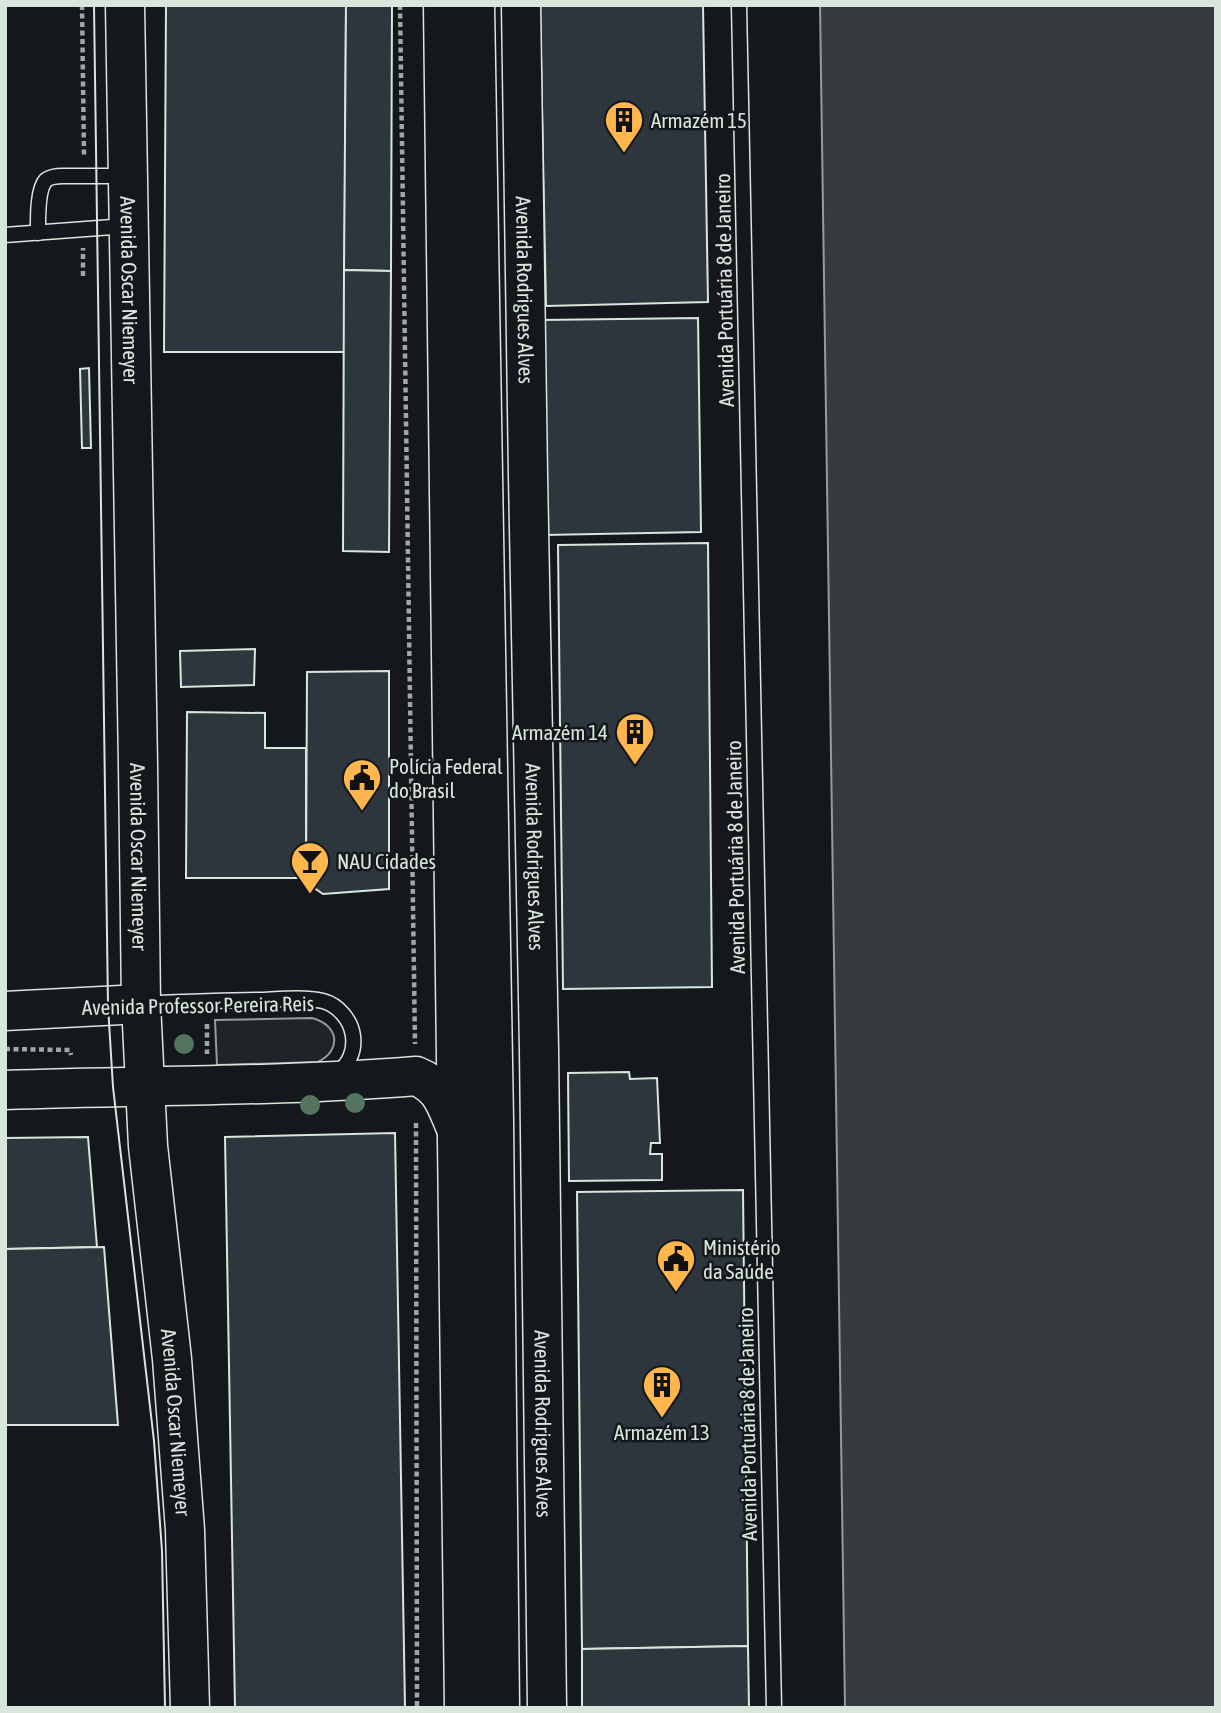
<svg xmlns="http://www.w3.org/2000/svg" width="1221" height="1713" font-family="'Asap Condensed',sans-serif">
<rect width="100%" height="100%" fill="#14181c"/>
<path fill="#202428" stroke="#939e99" stroke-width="2" d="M312,1018c27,7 30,32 6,44l-101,3 -2,-45z"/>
<polygon fill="#363b3e" stroke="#939e99" stroke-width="2" points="820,5 1216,5 1216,1708 845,1708"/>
<g fill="#2c363c" stroke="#d8e6dc" stroke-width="2">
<polygon points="166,5 346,5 344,352 164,352"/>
<polygon points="346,5 392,5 391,271 344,270"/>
<polygon points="540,5 703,5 708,302 546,306"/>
<polygon points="344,270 391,271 389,552 343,551"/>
<polygon points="698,318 701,532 544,535 541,320"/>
<polygon points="89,368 91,448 82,448 80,369"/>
<polygon points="708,543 712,987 563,989 558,545"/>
<polygon points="255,649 254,685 181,687 180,651"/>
<polygon points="389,671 389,889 323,894 310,885 306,878 307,672"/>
<polygon points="187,712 265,713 265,748 306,748 306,878 186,878"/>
<polygon points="629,1072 630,1079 657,1078 660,1143 651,1143 650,1154 662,1154 662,1180 569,1181 568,1073"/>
<polygon points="395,1133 405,1708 235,1708 225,1137"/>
<polygon points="88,1137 97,1247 5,1249 5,1138"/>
<polygon points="743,1190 748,1646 582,1649 577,1192"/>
<polygon points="104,1247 118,1425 5,1425 5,1249"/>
<polygon points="748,1646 749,1708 582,1708 582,1649"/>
</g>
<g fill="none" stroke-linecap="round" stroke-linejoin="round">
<g stroke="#d8e6dc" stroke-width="17">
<g id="service">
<polyline points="739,5 774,1708"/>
<path d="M38,233c0,-12 -1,-44 8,-53 4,-3 12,-4 17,-4h64"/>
<polyline points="5,235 126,226"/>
<path d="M141,1004c41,-2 82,-4 123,-4 19,-1 41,-3 59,1 15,4 28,19 30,35 2,16 -4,27 -15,37"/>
</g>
</g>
<g stroke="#d8e6dc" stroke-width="41">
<g id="primary">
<path id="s1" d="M125,5l13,760 3,239 7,142 24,213 13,171 5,178"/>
<polyline points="443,5 464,1708"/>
<polyline points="5,1011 141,1004"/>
<path d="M5,1090c137,-5 274,-3 411,-14 25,10 29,27 39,50"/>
</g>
</g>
<g stroke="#d8e6dc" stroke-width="41">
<g id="trunk">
<polyline points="475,5 494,1121 500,1708"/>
<path id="s2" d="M521,5l7,471 11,574 8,658"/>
</g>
</g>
<g stroke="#9da8a2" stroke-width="4.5" stroke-dasharray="5 3.5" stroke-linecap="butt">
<polyline points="82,5 84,156"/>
<polyline points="400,5 415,1044"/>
<polyline points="83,276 83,248"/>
<polyline points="207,1024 207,1054"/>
<polyline points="5,1049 70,1050 71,1055"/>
<polyline points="416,1123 417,1708"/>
</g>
<use href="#service" stroke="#14181c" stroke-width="14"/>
<use href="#primary" stroke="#14181c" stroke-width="38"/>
<use href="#trunk" stroke="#14181c" stroke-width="38"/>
<polyline stroke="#d8e6dc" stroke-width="2" points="94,5 108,1006 113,1087 154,1441 162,1551 165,1708"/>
</g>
<g fill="#55745f">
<circle cx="184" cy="1044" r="10"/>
<circle cx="355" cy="1103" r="10"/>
<circle cx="310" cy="1105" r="10"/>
</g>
<defs>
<g id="building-pin" transform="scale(2.0125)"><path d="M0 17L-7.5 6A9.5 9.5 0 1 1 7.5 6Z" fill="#ffb74d" stroke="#14181c"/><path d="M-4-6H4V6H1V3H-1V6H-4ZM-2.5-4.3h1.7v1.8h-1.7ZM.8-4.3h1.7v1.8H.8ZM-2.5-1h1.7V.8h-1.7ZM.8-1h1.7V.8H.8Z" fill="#111"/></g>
<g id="civic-pin" transform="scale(2.0125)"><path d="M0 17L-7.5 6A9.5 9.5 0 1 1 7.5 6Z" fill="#ffb74d" stroke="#14181c"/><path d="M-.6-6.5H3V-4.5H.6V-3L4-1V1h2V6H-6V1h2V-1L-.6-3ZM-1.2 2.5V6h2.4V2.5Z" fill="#111"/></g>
<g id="bar-pin" transform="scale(2.0125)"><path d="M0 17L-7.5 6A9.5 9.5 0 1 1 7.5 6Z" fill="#ffb74d" stroke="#14181c"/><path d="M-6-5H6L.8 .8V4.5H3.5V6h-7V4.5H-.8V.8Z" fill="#111"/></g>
</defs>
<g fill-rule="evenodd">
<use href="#building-pin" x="624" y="120"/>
<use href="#building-pin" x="635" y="732"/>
<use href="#civic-pin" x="362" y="778"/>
<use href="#bar-pin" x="310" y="861"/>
<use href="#civic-pin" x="676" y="1259"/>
<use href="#building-pin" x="662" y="1385"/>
</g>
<g text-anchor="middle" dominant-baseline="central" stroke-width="5" stroke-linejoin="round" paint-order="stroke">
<g font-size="21" fill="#d8e6dc" stroke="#14181c" text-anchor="start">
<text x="651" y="120">Armazém 15</text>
<text x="608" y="732" text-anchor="end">Armazém 14</text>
<text x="389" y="766">Polícia Federal<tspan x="389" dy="24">do Brasil</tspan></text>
<text x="337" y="861">NAU Cidades</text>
<text x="703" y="1247">Ministério<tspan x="703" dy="24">da Saúde</tspan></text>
<text x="662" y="1432" text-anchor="middle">Armazém 13</text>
</g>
<g font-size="21" fill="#d8e6dc" stroke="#14181c">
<text stroke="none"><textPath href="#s2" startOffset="285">Avenida Rodrigues Alves</textPath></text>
<text transform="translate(724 290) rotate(-91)">Avenida Portuária 8 de Janeiro</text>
<text stroke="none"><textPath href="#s1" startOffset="285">Avenida Oscar Niemeyer</textPath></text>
<text stroke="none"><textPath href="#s2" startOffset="852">Avenida Rodrigues Alves</textPath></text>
<text stroke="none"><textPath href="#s1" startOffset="852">Avenida Oscar Niemeyer</textPath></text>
<text transform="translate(735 857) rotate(-91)">Avenida Portuária 8 de Janeiro</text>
<text transform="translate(198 1005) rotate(-1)">Avenida Professor Pereira Reis</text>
<text stroke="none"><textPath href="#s1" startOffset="1419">Avenida Oscar Niemeyer</textPath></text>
<text stroke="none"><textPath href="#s2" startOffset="1419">Avenida Rodrigues Alves</textPath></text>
<text transform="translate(747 1424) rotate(-91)">Avenida Portuária 8 de Janeiro</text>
</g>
</g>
<rect width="1221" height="1713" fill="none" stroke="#d8e6dc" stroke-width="14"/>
</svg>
